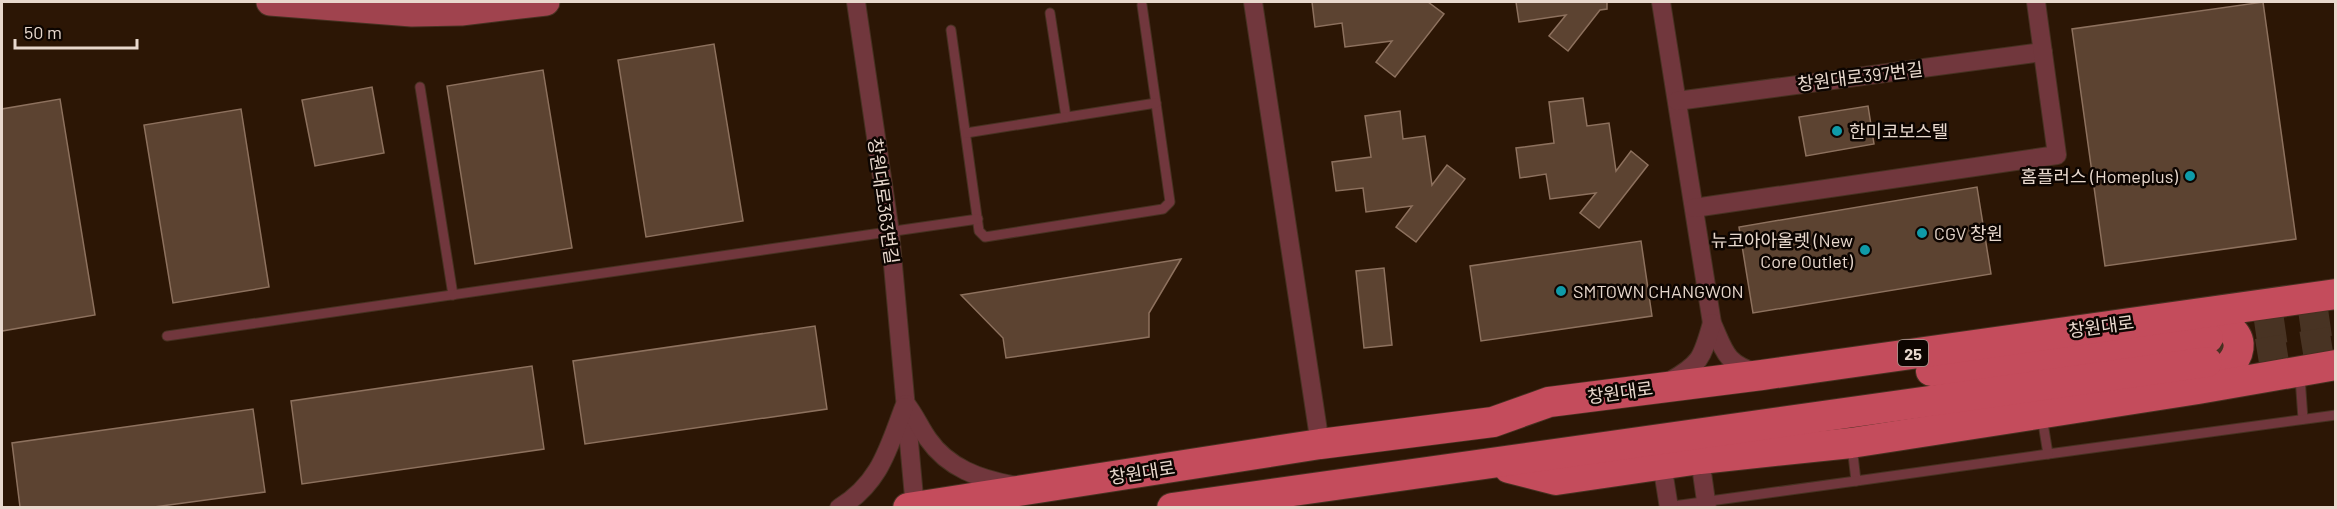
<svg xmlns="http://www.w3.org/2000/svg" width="2337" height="509" font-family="Barlow,'Noto Sans KR',sans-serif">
<rect width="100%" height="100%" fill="#2c1605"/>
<g fill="#5c4331" stroke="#8d715e" stroke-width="1.5">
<polygon points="1312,2 1428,2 1444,14 1395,77 1376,62 1392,41 1345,47 1342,23 1315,27"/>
<polygon points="1516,2 1607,2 1607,9 1600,10 1568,51 1549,36 1566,15 1519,22"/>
<polygon points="2263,2 2296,239 2105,266 2072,29"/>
<polygon points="714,44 743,221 646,237 618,60"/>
<polygon points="543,70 572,248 475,264 447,86"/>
<polygon points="372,87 384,153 315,166 302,100"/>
<polygon points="1583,98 1587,126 1609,123 1616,171 1631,151 1648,165 1599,228 1580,213 1596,193 1550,199 1546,174 1520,178 1516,148 1554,143 1549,102"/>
<polygon points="60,99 95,315 2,331 2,109"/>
<polygon points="1868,106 1874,144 1806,156 1799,117"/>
<polygon points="241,109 269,287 173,303 144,125"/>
<polygon points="1400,111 1403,139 1425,136 1432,185 1447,165 1465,179 1416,242 1396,227 1412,206 1366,212 1363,188 1336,191 1332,162 1371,157 1365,116"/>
<polygon points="1977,187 1991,274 1753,313 1739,227"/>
<polygon points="1641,241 1652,316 1481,341 1470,266"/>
<polygon points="1181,259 1149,313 1149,337 1006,358 1003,338 961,295"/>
<polygon points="1384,268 1392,345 1364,348 1356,271"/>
<polygon points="815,326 827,409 585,444 573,361"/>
<polygon points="532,366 544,449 302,484 291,401"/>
<polygon points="253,409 265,492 154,507 20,507 12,443"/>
</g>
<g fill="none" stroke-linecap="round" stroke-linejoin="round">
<g stroke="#483323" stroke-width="30" stroke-dasharray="30 15" stroke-linecap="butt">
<polyline points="2211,338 2336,320"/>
<polyline points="2213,361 2336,341"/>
</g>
<g stroke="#463121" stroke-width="11">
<g id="service">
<polyline points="1050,13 1066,117"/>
<polyline points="951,30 979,231 985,237 1163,209 1170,202 1142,5"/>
<polyline points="420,87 453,295"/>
<polyline points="966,133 1156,103"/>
<polyline points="167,336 978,219"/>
<polyline points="2300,377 2303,419"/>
<polyline points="2042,417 2048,454 2336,415"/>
<polyline points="1852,446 1856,481 2048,454"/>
<polyline points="1666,507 1856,481"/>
</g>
</g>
<g stroke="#463121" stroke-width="20">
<g id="minor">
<polyline points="856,2 890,232 915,508"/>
<polyline points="1253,2 1320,444"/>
<path d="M1661,2l51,321c13,29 13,40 45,50"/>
<polyline points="1677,101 2043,52"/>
<polyline points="1694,208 2057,155 2036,2"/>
<path d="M1670,381c32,-18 32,-24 42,-58"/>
<path d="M906,404c9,11 14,24 22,35 20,29 52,40 84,46"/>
<polyline points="1700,459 1707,508"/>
<polyline points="1662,464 1669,508"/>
<path d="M839,508c41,-25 49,-59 65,-101"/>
</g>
</g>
<g stroke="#463121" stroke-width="29">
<polyline id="secondary" points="270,2 412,13 461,12 546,2"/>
</g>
<g stroke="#463121" stroke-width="32">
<g id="primary">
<path d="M2194,315c59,11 57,43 9,71"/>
<polyline points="1931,371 2208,338"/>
<polyline points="1509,468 1556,480 1700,459 1851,443 2198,389 2336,365"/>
<polyline points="908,508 1320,444 1493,422 1549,402 1762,375 2336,294"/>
<polyline points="1172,508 2207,362"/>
</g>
</g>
<use href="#service" stroke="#71373d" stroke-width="9"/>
<use href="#minor" stroke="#71373d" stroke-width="18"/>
<use href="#secondary" stroke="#a0434e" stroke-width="27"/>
<use href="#primary" stroke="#c44c5c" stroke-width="30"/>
</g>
<g fill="#0f9aa8" stroke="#0d0501" stroke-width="2">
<circle cx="1837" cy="131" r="6"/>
<circle cx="2190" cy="176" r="6"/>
<circle cx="1922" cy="233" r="6"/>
<circle cx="1865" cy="250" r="6"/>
<circle cx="1561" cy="291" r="6"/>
</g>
<g text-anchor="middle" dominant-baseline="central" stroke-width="5" stroke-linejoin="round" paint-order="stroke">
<rect fill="#0d0501" stroke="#a69990" stroke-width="1.5" x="1898" y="340" width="30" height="26" rx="4.5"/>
<g font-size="16" font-weight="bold" fill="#e8d8cd">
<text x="1913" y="353">25</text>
</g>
<g font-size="18" fill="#e8d8cd" stroke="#0d0501">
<text transform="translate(1860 76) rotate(-7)">창원대로397번길</text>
<text transform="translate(884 201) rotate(82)">창원대로363번길</text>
<text transform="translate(2101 326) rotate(-8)">창원대로</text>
<text transform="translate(1620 392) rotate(-8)">창원대로</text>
<text transform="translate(1142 472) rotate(-9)">창원대로</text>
</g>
<g font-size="18" fill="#e8d8cd" stroke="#0d0501" text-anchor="start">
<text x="1849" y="131">한미코보스텔</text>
<text x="2178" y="176" text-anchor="end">홈플러스 (Homeplus)</text>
<text x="1934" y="233">CGV 창원</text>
<text x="1853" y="240" text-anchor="end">뉴코아아울렛 (New<tspan x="1853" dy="21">Core Outlet)</tspan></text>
<text x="1573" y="291">SMTOWN CHANGWON</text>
</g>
</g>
<rect width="2337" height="509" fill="none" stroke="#e8d8cd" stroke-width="6"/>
<path d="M15 39v9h122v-9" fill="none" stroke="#e8d8cd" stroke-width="3"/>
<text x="24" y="39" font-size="18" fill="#e8d8cd" stroke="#0d0501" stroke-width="4.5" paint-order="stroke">50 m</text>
</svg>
